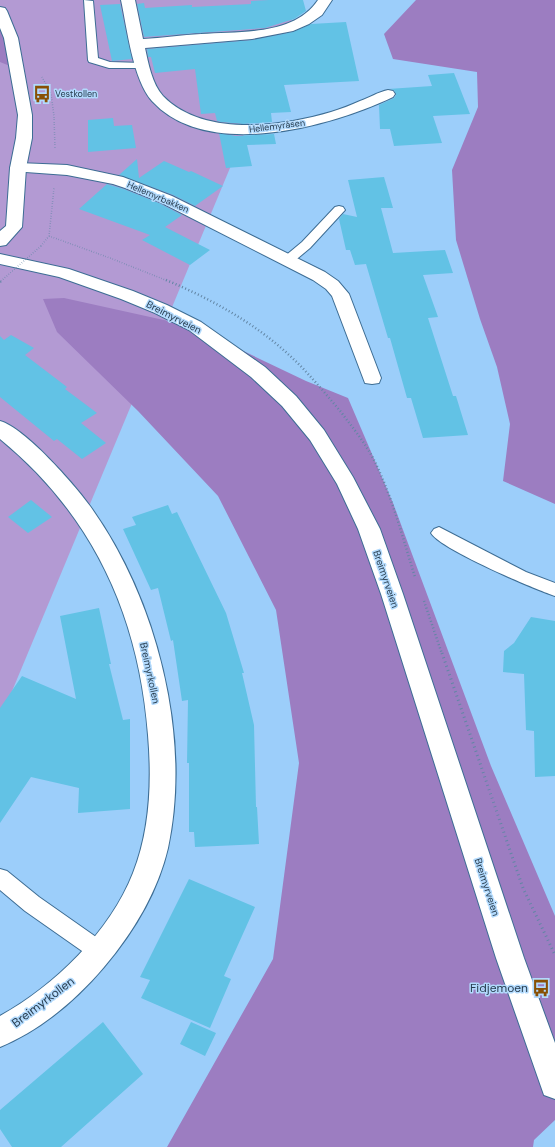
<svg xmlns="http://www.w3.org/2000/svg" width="555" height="1147" font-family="'DM Sans',sans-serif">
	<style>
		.green { fill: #b39ad3 }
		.forest { fill: #9c7dc1 }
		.building { fill: #62c2e5 }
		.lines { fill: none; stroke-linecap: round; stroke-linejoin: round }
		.lane-casing { stroke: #3d6d94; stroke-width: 2 }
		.street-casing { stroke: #3d6d94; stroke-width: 2 }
		.secondary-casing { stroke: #3d6d94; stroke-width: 2 }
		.path-far2 { stroke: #6286a5; stroke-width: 1.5; stroke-dasharray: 0.5 2; stroke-linecap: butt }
		.path-far1 { stroke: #6286a5; stroke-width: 2.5; stroke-dasharray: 1 2.5; stroke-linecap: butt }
		.path { stroke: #6286a5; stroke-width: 3; stroke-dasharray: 1 3.5; stroke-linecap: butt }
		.lane { fill: #fff; fill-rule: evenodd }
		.street { fill: #fff; fill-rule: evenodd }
		.secondary { fill: #fff; fill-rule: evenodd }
		.path-bridge-far1 { stroke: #6286a5; stroke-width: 1.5; stroke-dasharray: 0.5 2; stroke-linecap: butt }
		.path-bridge { stroke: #6286a5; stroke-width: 2.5; stroke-dasharray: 1 2.5; stroke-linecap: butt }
		.labels { text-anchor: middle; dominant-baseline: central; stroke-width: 3; stroke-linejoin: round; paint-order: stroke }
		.far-poi-label { font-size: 9px; fill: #283d4f; stroke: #b2dafd; text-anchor: start }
		.far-street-label { font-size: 9px; fill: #283d4f; stroke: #b2dafd }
		.street-label { font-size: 10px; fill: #283d4f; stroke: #b2dafd }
		.near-poi-label { font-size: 12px; fill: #283d4f; stroke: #b2dafd; text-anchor: end }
		.near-street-label { font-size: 12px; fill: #283d4f; stroke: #b2dafd }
	</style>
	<rect width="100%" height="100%" fill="#9ccefa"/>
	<path class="green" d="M0,0H300L0,720Z"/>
	<path class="forest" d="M416,0H555V504L503,481L510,424L497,367L480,319L456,240L452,170L478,107L477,72L393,59L384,34Z
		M0,27L15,68L0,62Z
		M64,298L191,326L306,381L348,398L393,503L491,766L555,916V1120L534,1140L533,1147H167L273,959L299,763L276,610L218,496L138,411L57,332L43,299Z"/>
	<path class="building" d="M269,0H303L306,11L294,19L265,28L144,37L137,4L144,3L145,8L192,5V7L251,4V1Z
		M120,4L132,59L112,61L100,5Z
		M346,22L359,81L284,85L291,112L271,113L272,122L243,124L221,122L217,121L215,113L201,114L195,69L155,73L151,57H148L147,49L252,40L293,32L311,24Z
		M454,73L470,114L433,116L442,143L394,146L390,129H380L379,105L394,98L396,95L394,90L388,89L432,86L428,75Z
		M113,118L114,126L132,125L136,148L88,152V120Z
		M219,133L236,136L274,134L276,144L247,145L252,166L226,168Z
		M137,159L139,178L164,161L189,172L191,171L223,186L195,206L173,195L119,175Z
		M384,177L393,208H381L393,253L445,250L453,273L423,275L438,317L428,318L453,396H456L468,435L423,438L411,398H407L390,338H388L366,264L355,265L350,250H346L339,219L343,214L357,217L348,180Z
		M107,184L124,189L159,203L182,215L165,227L210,250L190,265L142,240L150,235L79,209Z
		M11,335L34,348L25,355L67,387L65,389L97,413L81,423L106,443L82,459L57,439L54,441L0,397V336L4,340Z
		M31,500L52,517L28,533L8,517Z
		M168,505L172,514L177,512L226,613L244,673H242L254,725L256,807H257L259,844L195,847L194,832H189V763H187L188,700L182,701L173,640L171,641L158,588L151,590L123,529L136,525L132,517Z
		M99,608L111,664H109L123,720L130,719V809L78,813L79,788L31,777L0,823V708L22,676L76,699L60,616Z
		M531,617L555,621V776L535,777L534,731L526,730L524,674L503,672L504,651L514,643Z
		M189,879L255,907L224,976L231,979L210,1028L141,998L150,980L140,977Z
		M103,1022L143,1074L61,1147H12L0,1129V1110Z
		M191,1022L216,1033L205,1056L180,1044Z"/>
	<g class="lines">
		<g class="lane-casing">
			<path id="lane" d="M84,0L93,1L98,58L110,62L142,63L147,66L146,68H109L89,62L88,60Z
				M339,206L343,207L345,210L310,248L292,263H284L282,260L284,257L302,242L335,207Z
				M439,527L526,572L555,583V596C534,589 440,549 431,533L434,529Z
				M0,869L7,871L39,897L106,944L109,951L106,958L99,961L92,958L25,911L0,890Z"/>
		</g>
		<g class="street-casing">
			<path id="street" d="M121,0H135L143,39C162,38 182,35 201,34C240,31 294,36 318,0H332L322,15L309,24L293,31L252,39L145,48C148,62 152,84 163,96C203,137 281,127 331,112C341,109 351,105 360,101C369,98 378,92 388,90L393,91L395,94L393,97C330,127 207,161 152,101C133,80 127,28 121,0Z
				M18,163L67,165L123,177L172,196L325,272L338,281L349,294L381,378L379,383L372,384L365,383L332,296L326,289L313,280L160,202L125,188L113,184L67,175L12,171L10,168L12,165Z
				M0,421C25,428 74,484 90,506C156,598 192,735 168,848C158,891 133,933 104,967C76,1000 41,1030 0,1047V1016C54,986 110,932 133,873C150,830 152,782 148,735C139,616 93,515 0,439Z"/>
		</g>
		<g class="secondary-casing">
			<path id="secondary" d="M0,7L5,8L7,11L18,38L32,115V138L26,168L22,227L6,245L0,246V231L6,226L10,168L16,138L18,115L4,38L0,28Z
				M0,254L69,269L133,291L167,305L201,322L265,367L296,396L324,430L353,477L380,529L403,594L524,958L555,1043V1099L544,1095L496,958L381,594L358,529L337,484L310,440L282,406L251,377L189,330L155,313L121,299L59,277L0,264Z"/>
		</g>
		<path class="path-far2" d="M42,77L51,94L54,116L55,149
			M49,236L110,258L168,281
			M41,246L49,236L54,188"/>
		<path class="path-far1" d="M166,280C209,298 253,322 288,354C307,371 324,392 341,412C353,428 366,444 375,462C393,499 403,539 415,577
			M424,601L442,654"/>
		<path class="path" d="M442,653L523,888L555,955"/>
		<use href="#lane" class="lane"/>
		<use href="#street" class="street"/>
		<use href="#secondary" class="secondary"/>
		<path class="path-bridge-far1" d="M1,281L41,246"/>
		<path class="path-bridge" d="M0,282L2,280"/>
	</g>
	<defs>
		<g id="bus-bare" transform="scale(1.38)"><path d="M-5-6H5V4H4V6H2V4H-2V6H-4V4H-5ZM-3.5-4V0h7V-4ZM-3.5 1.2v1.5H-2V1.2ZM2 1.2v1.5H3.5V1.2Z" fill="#885004" stroke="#b2dafd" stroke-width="2.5" paint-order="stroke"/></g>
	</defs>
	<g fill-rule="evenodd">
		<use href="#bus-bare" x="42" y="94"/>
		<use href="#bus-bare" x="541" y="988"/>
	</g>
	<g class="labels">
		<g class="far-poi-label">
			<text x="55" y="94">Vestkollen</text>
		</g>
		<g class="far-street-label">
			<text transform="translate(277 126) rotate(-7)">Hellemyråsen</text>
			<text transform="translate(158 197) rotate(23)">Hellemyrbakken</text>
		</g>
		<g class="street-label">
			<text transform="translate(174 317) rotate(27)">Breimyrveien</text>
			<text transform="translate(386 579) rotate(71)">Breimyrveien</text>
			<text transform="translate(150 673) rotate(78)">Breimyrkollen</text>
			<text transform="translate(487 887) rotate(72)">Breimyrveien</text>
		</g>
		<g class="near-poi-label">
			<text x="528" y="988">Fidjemoen</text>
		</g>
		<g class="near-street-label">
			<text transform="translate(43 1002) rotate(-37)">Breimyrkollen</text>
		</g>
	</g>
</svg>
